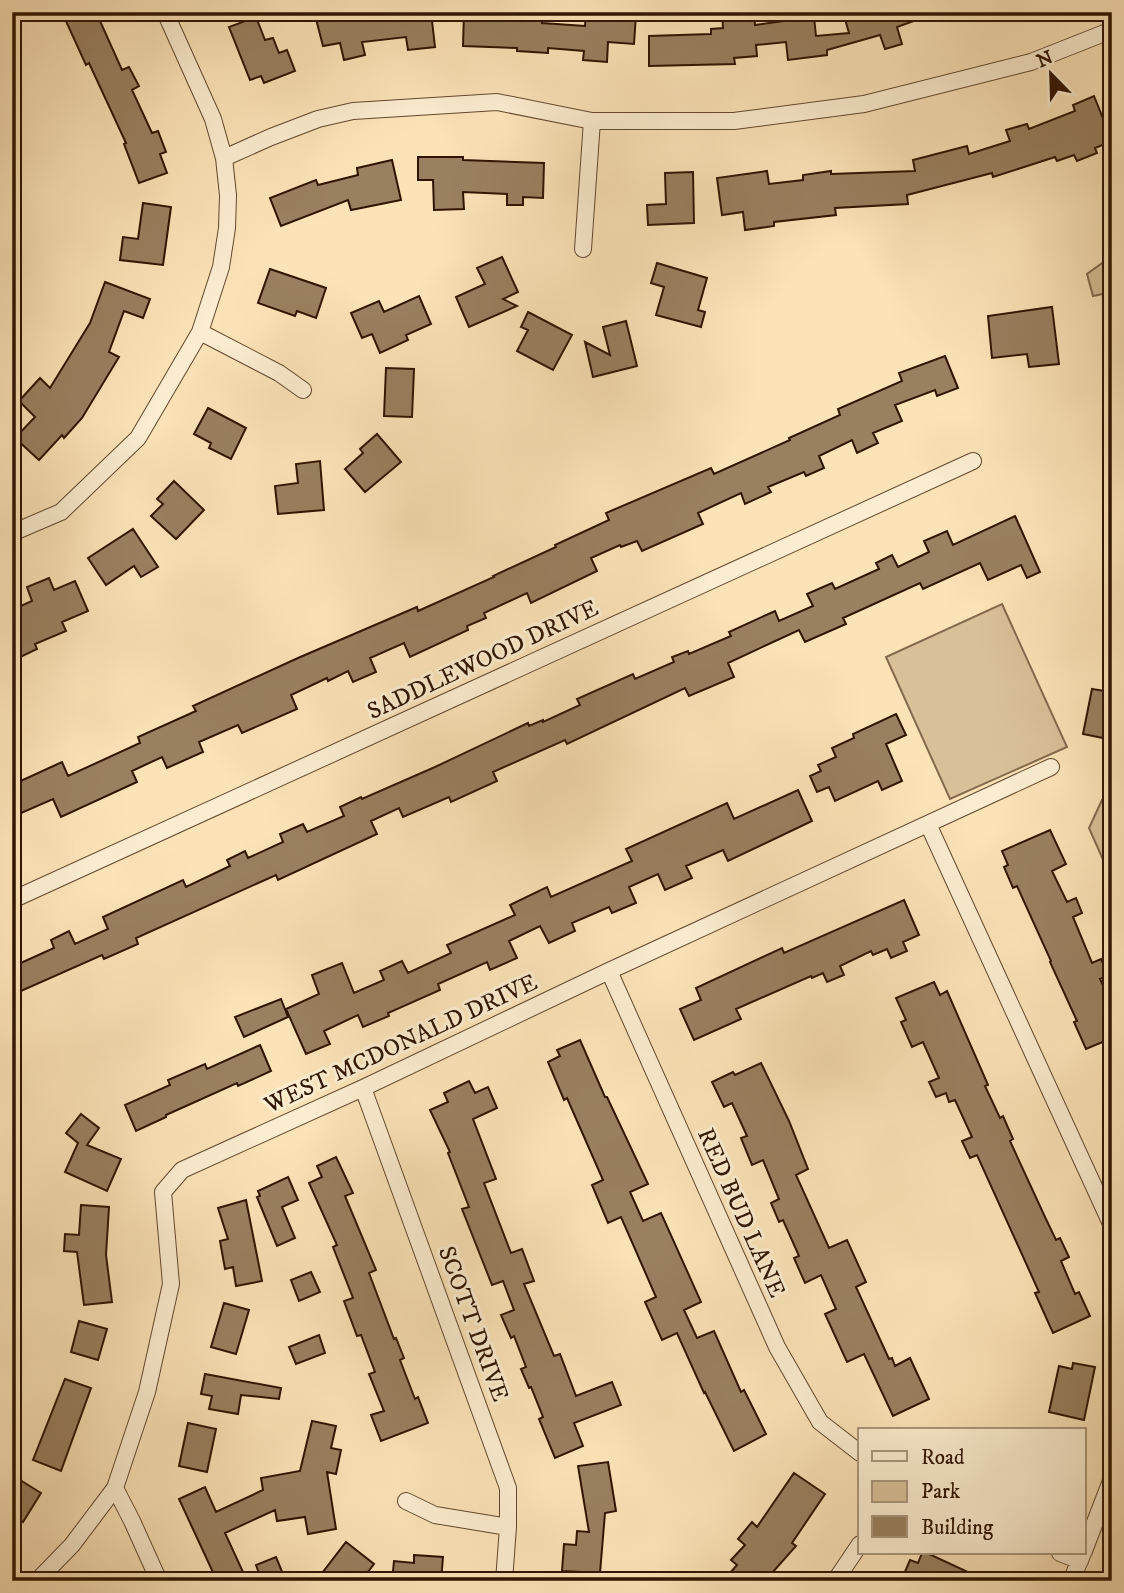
<svg xmlns="http://www.w3.org/2000/svg" width="1124" height="1593" font-family="'IM FELL DW Pica',serif">
	<style>
		.green { fill: #d8c098; stroke: #846a4c; stroke-width: 2 }
		.building { fill: #998060; stroke: #2f1501; stroke-width: 2 }
		.lines { fill: none; stroke-linecap: round; stroke-linejoin: round }
		.minor-casing { stroke: #62482e; stroke-width: 18 }
		.minor { stroke: #fcedd0; stroke-width: 16 }
		.labels { text-anchor: middle; dominant-baseline: central; stroke-width: 6; stroke-linejoin: round; paint-order: stroke }
		.street-label { font-size: 24px; fill: #2f1501; stroke: #fcedd0 }
	</style>
	<rect width="100%" height="100%" fill="#fbe3b7"/>
	<filter id="stains"><feTurbulence type="fractalNoise" baseFrequency=".00286" numOctaves="4"/><feColorMatrix values="0 0 0 0 .2 0 0 0 0 .09 0 0 0 0 .02 0 0 0 .5 -.17"/></filter>
	<radialGradient id="worn" r=".72"><stop offset=".6" stop-color="#630" stop-opacity="0"/><stop offset="1" stop-color="#630" stop-opacity=".3"/></radialGradient>
	<path class="green" d="M1112,256V292L1093,296L1087,274Z
		M1002,604L1067,747L950,799L886,657Z
		M1102,800L1112,802V880L1089,828Z"/>
	<path class="building" d="M80,12H96L122,70L129,67L139,86L132,90L152,133L158,131L166,152L160,154L167,173L139,183L124,144L126,143L89,63L86,65L65,19Z
		M327,12H431L435,47L408,50L406,37L362,42L365,55L344,60L340,43L323,46L316,19L328,16Z
		M464,12L543,13L542,23L585,26L586,12L636,14L634,44L608,42L607,62L583,60L584,51L548,48V53L517,51V48L463,46Z
		M722,12H754L755,25L814,17L816,36L849,33L843,12H932L933,14L897,27L902,44L885,49L880,35L827,50V55L788,60L786,42L756,45L757,56L734,58L735,64L649,66V36L711,34V29L723,28Z
		M256,17L265,40L273,38L279,53L287,50L295,71L264,83L261,76L250,80L229,27Z
		M1094,96L1112,141L1095,148L1097,153L1077,161L1074,155L1057,161L1055,157L993,177L992,173L907,195L908,204L835,208L836,215L774,222V226L745,230L743,212L722,215L717,178L767,171L769,184L803,180V175L831,171V174L915,171L913,160L967,146L969,154L1010,141L1006,130L1027,124L1029,129L1075,111L1073,105Z
		M418,157H463V160L544,163L543,198L523,197V205H507V194L463,192L464,209L434,210L433,180H418Z
		M392,160L401,200L351,210L348,200L281,226L270,198L316,180L318,185L358,175L357,168Z
		M693,172L694,223L648,225L647,205L666,204L665,173Z
		M143,203L171,207L163,265L120,260L123,237L138,239Z
		M502,257L518,292L503,299L517,306L469,327L456,297L485,284L477,268Z
		M657,263L707,278L698,310L705,312L701,327L656,315L664,287L651,283Z
		M270,269L326,288L316,318L297,311L295,316L258,303Z
		M105,282L150,299L143,318L124,311L109,352L119,357L82,418L64,438L62,435L39,460L15,438L35,417L19,401L40,378L50,388L90,323Z
		M419,296L431,324L406,335L408,340L380,353L372,334L362,338L351,313L379,301L384,312Z
		M1052,307L1059,364L1029,367L1027,354L992,358L988,316Z
		M528,312L572,335L553,370L517,351L528,330L521,327Z
		M626,321L637,366L593,377L585,342L610,355L603,327Z
		M945,356L958,388L937,396L935,390L895,405L902,421L873,433L878,443L857,453L852,440L819,456L824,468L806,476L804,472L768,487L771,492L745,504L741,493L698,513L703,524L642,551L637,541L621,547L620,545L591,558L597,571L531,603L527,593L484,613L486,618L467,626L468,630L410,657L404,643L370,658L376,672L353,682L348,671L328,681L327,678L291,695L297,709L242,733L238,725L199,742L203,752L167,768L162,757L132,771L137,782L61,817L53,799L12,817V785L62,762L68,776L140,743L138,737L196,711L193,706L298,658L417,607L418,611L494,577L493,576L556,547L555,545L609,520L606,513L711,468L714,474L790,440L789,438L840,415L838,409L902,381L899,373Z
		M386,368L414,369L412,417L384,416Z
		M208,408L246,428L231,459L209,448L211,443L194,434Z
		M377,434L401,462L365,492L345,469L363,453L360,449Z
		M320,461L324,510L278,514L275,486L298,483L296,464Z
		M174,481L204,510L176,539L151,516L163,504L157,499Z
		M1015,516L1040,572L1027,578L1021,565L988,580L980,563L923,589L920,583L843,618L846,624L805,642L799,630L728,663L734,677L689,696L685,688L567,744L565,740L493,772L497,781L451,802L449,797L403,817L399,808L371,821L377,834L278,880L276,875L136,938L138,944L104,959L102,955L12,995V967L54,948L51,940L69,931L75,944L108,929L103,917L183,880L186,887L230,866L227,860L245,851L248,858L283,842L280,834L303,824L307,832L344,816L340,807L361,797L362,799L435,767L528,723L529,726L543,720V722L580,705L577,699L633,674L635,679L674,662L672,657L688,651L689,654L731,636L729,632L775,611L779,621L813,606L807,594L832,583L835,589L879,569L876,563L892,555L898,567L929,552L924,541L947,531L953,545Z
		M133,529L158,567L141,577L134,566L106,585L88,558Z
		M49,578L54,590L75,581L88,611L62,622L66,631L35,644L37,649L12,661V610L32,601L27,587Z
		M1092,689L1112,692V721L1108,739L1083,734Z
		M896,714L906,735L886,744L902,781L882,790L878,781L835,801L829,787L817,792L810,776L821,771L818,765L836,757L832,748L854,738L853,734Z
		M798,790L812,821L728,861L723,850L686,866L692,878L665,890L658,874L629,887L636,903L612,913L609,907L572,923L575,931L549,943L540,926L509,941L517,958L490,970L487,962L438,984L440,990L388,1013L389,1016L363,1027L358,1015L324,1031L330,1044L306,1054L286,1009L319,994L312,975L342,963L354,993L384,980L380,971L402,961L408,973L451,953L447,945L515,915L510,905L547,887L551,897L632,861L626,849L727,803L734,819Z
		M1050,830L1066,864L1052,871L1067,902L1076,898L1082,913L1073,917L1092,963L1101,959L1109,975L1100,979L1112,1004V1038L1086,1049L1074,1022L1077,1021L1050,962L1051,961L1017,886L1013,888L1004,867L1008,865L1002,851Z
		M904,900L919,935L903,942L907,951L891,958L887,949L873,955L871,951L840,966L844,975L827,982L823,973L812,978L811,976L736,1009L741,1019L694,1040L680,1009L701,1000L696,988L782,948L784,953Z
		M934,982L940,995L947,991L988,1085L985,1086L1000,1118L1003,1116L1013,1139L1010,1141L1045,1217L1056,1240L1060,1238L1069,1257L1061,1261L1075,1294L1079,1292L1090,1316L1053,1333L1035,1293L1039,1292L977,1155L970,1158L962,1141L972,1137L955,1100L949,1102L946,1093L936,1097L929,1082L939,1078L923,1042L912,1047L901,1022L906,1020L896,998Z
		M281,999L288,1017L244,1037L235,1017Z
		M580,1040L605,1097H607L648,1184L630,1192L643,1221L661,1213L701,1302L684,1310L697,1338L714,1331L741,1392L744,1390L766,1434L734,1451L705,1392L704,1393L677,1333L662,1340L645,1302L656,1297L621,1217L608,1223L592,1185L603,1180L567,1098L564,1100L548,1062L560,1056L557,1050Z
		M260,1045L271,1071L238,1086L237,1083L166,1115V1117L136,1131L125,1105L170,1085L168,1080L205,1064L207,1069Z
		M761,1063L789,1121L808,1169L796,1175L829,1248L847,1240L866,1282L856,1287L889,1359L892,1358L895,1366L910,1358L929,1399L893,1416L864,1354L847,1362L825,1314L836,1309L821,1275L805,1283L794,1258L799,1256L783,1220L779,1222L771,1203L779,1199L763,1160L752,1165L741,1138L747,1136L732,1103L724,1107L712,1082L733,1072L735,1075Z
		M469,1081L475,1093L488,1087L497,1108L473,1119L496,1179L484,1183L511,1253L522,1249L534,1281L524,1284L554,1356L560,1354L576,1396L612,1382L621,1405L574,1423L583,1446L555,1458L539,1419L543,1417L531,1387L529,1388L521,1369L526,1367L514,1336L511,1338L501,1315L514,1310L503,1281L492,1285L462,1209L469,1207L448,1153L450,1152L430,1110L448,1102L444,1093Z
		M81,1114L99,1128L87,1145L121,1159L107,1191L65,1172L78,1143L66,1133Z
		M336,1157L353,1193L345,1196L376,1270L369,1273L394,1339L396,1338L404,1358L400,1360L415,1399L418,1397L428,1423L381,1441L371,1415L384,1411L369,1374L375,1372L361,1335L357,1336L344,1301L353,1298L333,1247L337,1245L309,1183L322,1177L317,1166Z
		M288,1177L298,1200L282,1207L295,1238L277,1246L257,1197L260,1196L258,1191Z
		M246,1200L262,1281L236,1286L233,1267L225,1269L220,1241L228,1239L218,1208Z
		M81,1205L109,1207L106,1255L112,1302L84,1305L77,1252L64,1251L65,1234L79,1235Z
		M311,1272L320,1292L299,1301L291,1280Z
		M224,1303L249,1310L236,1354L211,1347Z
		M79,1321L107,1329L98,1360L71,1352Z
		M319,1335L325,1353L296,1364L289,1347Z
		M1073,1363L1095,1367L1084,1420L1049,1412L1059,1366L1072,1369Z
		M205,1374L281,1388L279,1399L241,1395L238,1414L209,1409L212,1396L201,1394Z
		M65,1379L91,1388L61,1471L33,1460Z
		M312,1421L336,1426L331,1448L341,1450L336,1474L327,1472L336,1529L308,1534L305,1517L277,1521L275,1510L225,1533L243,1572L223,1581H217L179,1499L205,1487L216,1512L263,1490L261,1478L300,1471Z
		M188,1423L216,1429L207,1472L179,1466Z
		M608,1462L616,1511L605,1513L600,1573L562,1571L564,1544L576,1545L577,1531L589,1532L578,1466Z
		M794,1473L825,1494L792,1543L796,1546L765,1581H723L737,1565L731,1560L745,1545L738,1539L752,1522L757,1527Z
		M12,1475L41,1493L23,1522L12,1515Z
		M346,1542L374,1564L361,1581H316Z
		M922,1553H927L987,1581H901L910,1560L918,1563Z
		M414,1555L443,1557L441,1581H392L394,1561L414,1563Z
		M276,1557L283,1574L267,1581H262L256,1565Z"/>
	<g class="lines">
		<g class="minor-casing">
			<path id="minor" d="M224,158L271,137L318,119L353,111L497,102L592,121H734L864,104L1031,62L1112,30
				M583,249L592,121
				M200,332L279,373L303,390
				M12,533L61,512L138,438L200,332L221,267L227,228L228,195L224,158L213,119L165,12
				M928,824L1112,1226
				M12,900L973,461
				M609,971L777,1347L820,1422L860,1453
				M363,1088L508,1488V1527L504,1581
				M115,1488L132,1521L159,1581
				M406,1501L435,1515L508,1527
				M1084,1551L1112,1478
				M1060,1553L1080,1561
				M37,1581L72,1545L115,1488L147,1392L171,1284L163,1192L182,1170L363,1088L609,971L1051,767
				M835,1581L860,1544
				M1071,1581L1083,1553"/>
		</g>
		<use href="#minor" class="minor"/>
	</g>
	<g class="labels">
		<g class="street-label">
			<text transform="translate(483 660) rotate(-25)">SADDLEWOOD DRIVE</text>
			<text transform="translate(401 1044) rotate(-25)">WEST MCDONALD DRIVE</text>
			<text transform="translate(741 1213) rotate(66)">RED BUD LANE</text>
			<text transform="translate(473 1324) rotate(70)">SCOTT DRIVE</text>
		</g>
	</g>
	<rect width="1124" height="1593" fill="none" stroke="#fbe3b7" stroke-width="42"/>
	<rect x="14" y="14" width="1096" height="1565" fill="none" stroke="#2f1501" stroke-width="3.5"/>
	<rect x="21" y="21" width="1082" height="1551" fill="none" stroke="#2f1501" stroke-width="2"/>
	<rect x="858" y="1428" width="228" height="126" fill="#fcedd0" stroke="#aa977d" stroke-width="2"/>
	<rect x="872" y="1451" width="35" height="10" fill="#fcedd0" stroke="#aa977d" stroke-width="2"/>
	<text x="921" y="1464" font-size="21" fill="#2f1501">Road</text>
	<rect x="872" y="1481" width="35" height="21" fill="#d8c098" stroke="#aa977d" stroke-width="2"/>
	<text x="921" y="1498" font-size="21" fill="#2f1501">Park</text>
	<rect x="872" y="1516" width="35" height="21" fill="#998060" stroke="#aa977d" stroke-width="2"/>
	<text x="921" y="1534" font-size="21" fill="#2f1501">Building</text>
	<g transform="translate(1051 74) rotate(337)" stroke="#fcedd0" stroke-width="5" paint-order="stroke">
	<path d="M0-5L12 26L0 18L-12 26Z" fill="#2f1501"/>
	<text y="-10" font-size="19" font-weight="bold" text-anchor="middle" fill="#2f1501">N</text>
	</g>
	<rect width="100%" height="100%" filter="url(#stains)"/>
	<rect width="100%" height="100%" fill="url(#worn)"/>
</svg>
